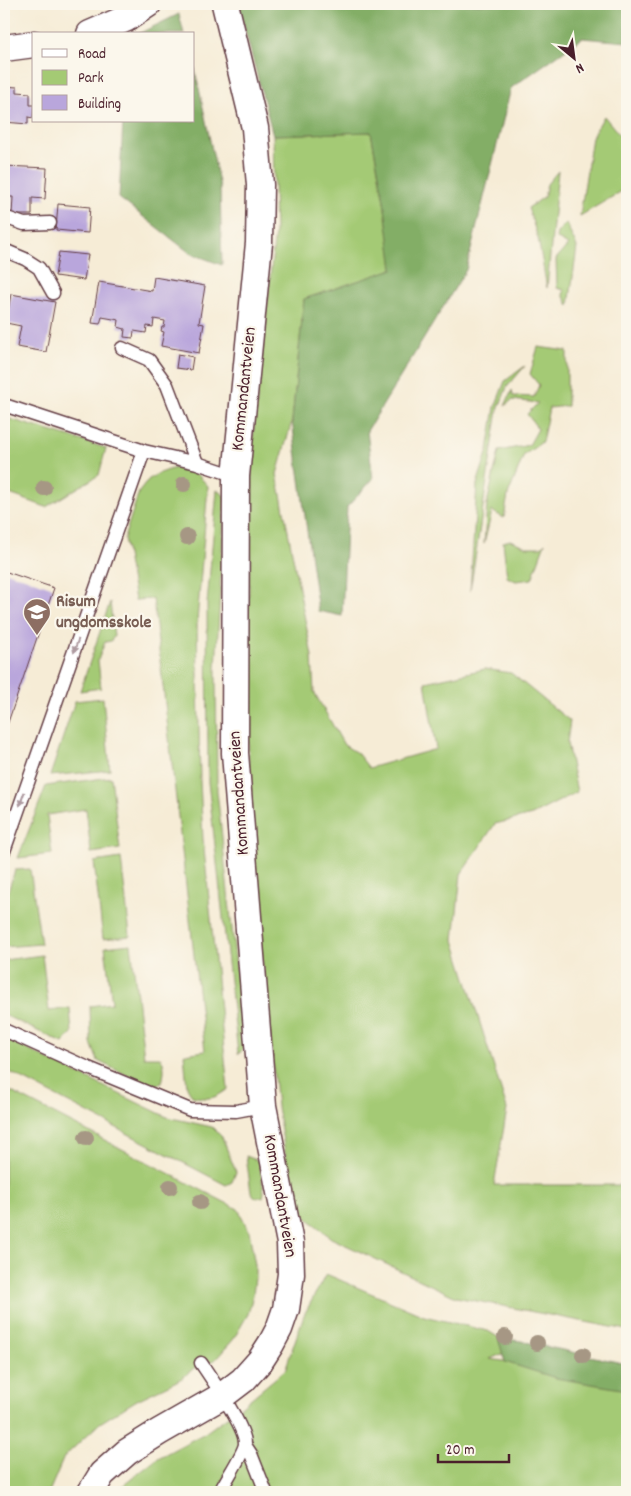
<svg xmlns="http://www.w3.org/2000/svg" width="631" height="1496" font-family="Dekko,sans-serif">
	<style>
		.green { fill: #a4ca74; stroke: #777450 }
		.forest { fill: #83ae66; stroke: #666648 }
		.building { fill: #b9a6dc }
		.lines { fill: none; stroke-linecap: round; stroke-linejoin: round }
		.lane-casing { stroke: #643e45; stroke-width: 15 }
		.street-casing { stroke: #643e45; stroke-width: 29 }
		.lane { stroke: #fff; stroke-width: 12 }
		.street { stroke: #fff; stroke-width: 26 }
		.tree { fill: #a69784 }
		.oneway { fill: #ae9aa0 }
		.labels { text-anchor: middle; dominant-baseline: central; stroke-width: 4.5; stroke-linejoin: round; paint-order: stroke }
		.street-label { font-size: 18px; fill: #4a1f2b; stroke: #fbf7ec }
		.education-label { font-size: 18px; font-weight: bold; fill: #785e54; stroke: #fbf7ec; text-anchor: start }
	</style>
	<rect width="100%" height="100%" fill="#fbf7ec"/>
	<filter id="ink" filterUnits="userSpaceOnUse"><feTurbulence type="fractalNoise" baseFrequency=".02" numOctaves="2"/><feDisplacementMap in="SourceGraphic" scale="10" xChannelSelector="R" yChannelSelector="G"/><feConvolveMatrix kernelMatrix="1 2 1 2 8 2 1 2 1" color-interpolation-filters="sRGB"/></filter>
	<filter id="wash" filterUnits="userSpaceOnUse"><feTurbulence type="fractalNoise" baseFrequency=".0096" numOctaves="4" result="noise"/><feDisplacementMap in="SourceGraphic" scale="20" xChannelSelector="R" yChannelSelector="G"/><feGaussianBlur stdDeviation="1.12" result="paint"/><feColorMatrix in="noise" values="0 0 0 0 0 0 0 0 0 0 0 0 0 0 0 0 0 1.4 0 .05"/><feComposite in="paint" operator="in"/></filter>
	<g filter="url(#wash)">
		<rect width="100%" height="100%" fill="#f6ecd6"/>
		<path class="green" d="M604,116L627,144V188L580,216L592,137Z
			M371,132L384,201L394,269L304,299L292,421L277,474L312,656L314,692L344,745L357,753L369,768L436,749L425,682L485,669L511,673L570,721L567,743L577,792L532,815L495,824L461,874L454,940L507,1109L494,1185H627V1330L456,1297L331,1238L300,1212L289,1175L277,1107L250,838L247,671L252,446L275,232L273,135Z
			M558,171L547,288L538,238L528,208L544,197L547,184Z
			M566,223L577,247L569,306L563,295L564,290L557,288L556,259L568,245L556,238L557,233Z
			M538,347L567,351V406L549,408L542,442L524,455L508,495L504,518L492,511L484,544L487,503L499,451L529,445L538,429L527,414L538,403L512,400L505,406L512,390L513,396L534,397L539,385L530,374Z
			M525,366L507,387L498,410L470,591L477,484L488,450L495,407L505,381Z
			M10,419L106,448L99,475L46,507L4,492V420Z
			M178,467L198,475L208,486L197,622L200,781L203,839L228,1089C214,1099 209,1100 192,1096L187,1087L184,1054L205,1051L153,599L135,600L124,538L139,492L149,479L162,472Z
			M217,490L225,496L216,669L217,791L245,1048L238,1054L208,782L207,604Z
			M510,540L527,547H541L545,543L532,579L516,581L507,577L503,542Z
			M110,602L114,636L111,641L105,642L98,660L101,688L80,691Z
			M103,698L110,770L50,776L75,701Z
			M111,777L120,849L91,853L86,809L47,815L52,854L18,858L46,786Z
			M121,858L130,936L103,939L94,862Z
			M30,869L41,944L4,947V904L15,870Z
			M131,944L144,1057H160C166,1065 164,1074 162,1083L155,1085L145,1084L98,1061L91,1043L90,1006L112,1003L105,947Z
			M42,955L49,1011L70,1008L72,1033L63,1043L4,1015V960Z
			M4,1038L167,1117L212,1127L222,1137L236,1172L232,1182L226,1185L4,1069Z
			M4,1088L238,1209L249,1231L255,1265V1278L253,1295L248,1314L233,1340L215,1360L210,1362L205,1359L181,1379L137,1400L100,1423L64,1457L49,1492H4Z
			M246,1156L259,1161L264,1192L263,1197H255L251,1192Z
			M326,1274L424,1316L488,1331L516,1348L490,1359L627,1380V1492H118L120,1488L158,1458L205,1433L242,1406L285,1370L304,1315Z"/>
		<path class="forest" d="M238,4H627V42L582,38L511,88L466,270L367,431L373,479L347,507L342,616L318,611L292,421L304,299L393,269L384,201L371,132L273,135Z
			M179,14L184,34H140V33Z
			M194,65L220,187L222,265L190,253L119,198L123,121H194Z
			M498,1338L521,1341L627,1364V1390L556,1378L505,1362Z"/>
		<g id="blocks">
			<path class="building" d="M4,86L17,87V92L30,93V105H34V106L33,118L28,117V124L4,122Z
				M4,166L47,168L45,199L32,198V215H12L13,197H4Z
				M58,204L90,207L88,233L56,230Z
				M59,252L88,255L84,280L55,276Z
				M154,277L205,286L199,323L204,324L199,353L161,346L164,332L161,331L162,327H164L165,321L154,319L153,327L147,326L146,333L134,331L133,338L124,337L125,329L118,327L119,320L102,317L100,324L92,323L99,282L152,291Z
				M11,294L55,302L46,352L17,347L21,326L6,323Z
				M178,354L193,357L191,370L176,368Z
				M4,571L54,588L4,734Z"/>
		</g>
	</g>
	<g filter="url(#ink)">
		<use href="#blocks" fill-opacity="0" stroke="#643e45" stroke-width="1"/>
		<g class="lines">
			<g class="lane-casing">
				<path id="lane" d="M4,217L24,224L50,223
					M4,250L25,259L39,268L53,293
					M122,348L149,360L167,385L197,463
					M4,405L144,451L197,463L236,476
					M4,851L144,451
					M4,1030L86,1067L190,1110L236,1111L263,1106
					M201,1363C211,1378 246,1428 245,1444C244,1453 225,1481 220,1492
					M245,1445L251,1454L266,1492"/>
			</g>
			<g class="street-casing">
				<path id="street" d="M90,34L127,18L148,4
					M4,48L34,44
					M91,1492L102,1474L127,1452L159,1432L222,1396L243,1380L260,1361L271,1344L279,1329L286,1309L291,1274L290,1243L263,1106L235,753L236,476L259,243L260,185L255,128L225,4"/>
			</g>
			<use href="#lane" class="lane"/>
			<use href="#street" class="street"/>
		</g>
		<g class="tree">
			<circle cx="184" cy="484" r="8"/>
			<circle cx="44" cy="488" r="8"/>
			<circle cx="187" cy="537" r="8"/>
			<circle cx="86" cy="1138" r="8"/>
			<circle cx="170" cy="1187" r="8"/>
			<circle cx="200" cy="1202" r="8"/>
			<circle cx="505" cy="1337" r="8"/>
			<circle cx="537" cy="1343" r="8"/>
			<circle cx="583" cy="1355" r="8"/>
		</g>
		<defs><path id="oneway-solid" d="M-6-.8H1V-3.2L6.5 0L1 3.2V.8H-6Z" transform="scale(1.25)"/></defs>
		<g class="oneway">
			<use href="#oneway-solid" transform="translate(76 646) rotate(109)"/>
			<use href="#oneway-solid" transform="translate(22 799) rotate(109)"/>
		</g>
	</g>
	<defs>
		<g id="school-pin" transform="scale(1.4375)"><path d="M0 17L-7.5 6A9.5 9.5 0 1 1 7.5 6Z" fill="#8d6e63" stroke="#fbf7ec"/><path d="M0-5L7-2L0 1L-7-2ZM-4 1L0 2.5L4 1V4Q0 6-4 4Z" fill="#fff"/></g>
	</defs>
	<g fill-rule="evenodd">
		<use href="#school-pin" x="37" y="612"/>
	</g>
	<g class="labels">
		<g class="street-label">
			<text transform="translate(245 389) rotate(-84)">Kommandantveien</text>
			<text transform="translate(240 793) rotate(-94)">Kommandantveien</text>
			<text transform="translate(279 1196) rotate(80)">Kommandantveien</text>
		</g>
		<g class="education-label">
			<text x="56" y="602">Risum<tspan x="56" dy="21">ungdomsskole</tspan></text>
		</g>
	</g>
	<rect width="631" height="1496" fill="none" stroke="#fbf7ec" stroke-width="20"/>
	<rect x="32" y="32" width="162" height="90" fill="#fbf7ec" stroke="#b4a19f"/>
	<rect x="42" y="49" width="25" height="8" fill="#ffffff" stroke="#b4a19f"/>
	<text x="78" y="58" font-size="15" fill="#4a1f2b">Road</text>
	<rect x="42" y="70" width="25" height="15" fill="#a4ca74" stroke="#b4a19f"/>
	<text x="78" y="82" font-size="15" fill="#4a1f2b">Park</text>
	<rect x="42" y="95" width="25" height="15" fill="#b9a6dc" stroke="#b4a19f"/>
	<text x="78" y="108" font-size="15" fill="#4a1f2b">Building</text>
	<g transform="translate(574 58) rotate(151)" stroke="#fbf7ec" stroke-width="4" paint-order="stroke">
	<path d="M0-4L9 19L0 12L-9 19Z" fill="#4a1f2b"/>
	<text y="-8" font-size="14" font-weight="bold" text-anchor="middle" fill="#4a1f2b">N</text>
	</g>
	<path d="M438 1454v8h71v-8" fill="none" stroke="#4a1f2b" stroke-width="2.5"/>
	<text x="446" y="1454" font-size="15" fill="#4a1f2b" stroke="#fbf7ec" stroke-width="4" paint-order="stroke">20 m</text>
</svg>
